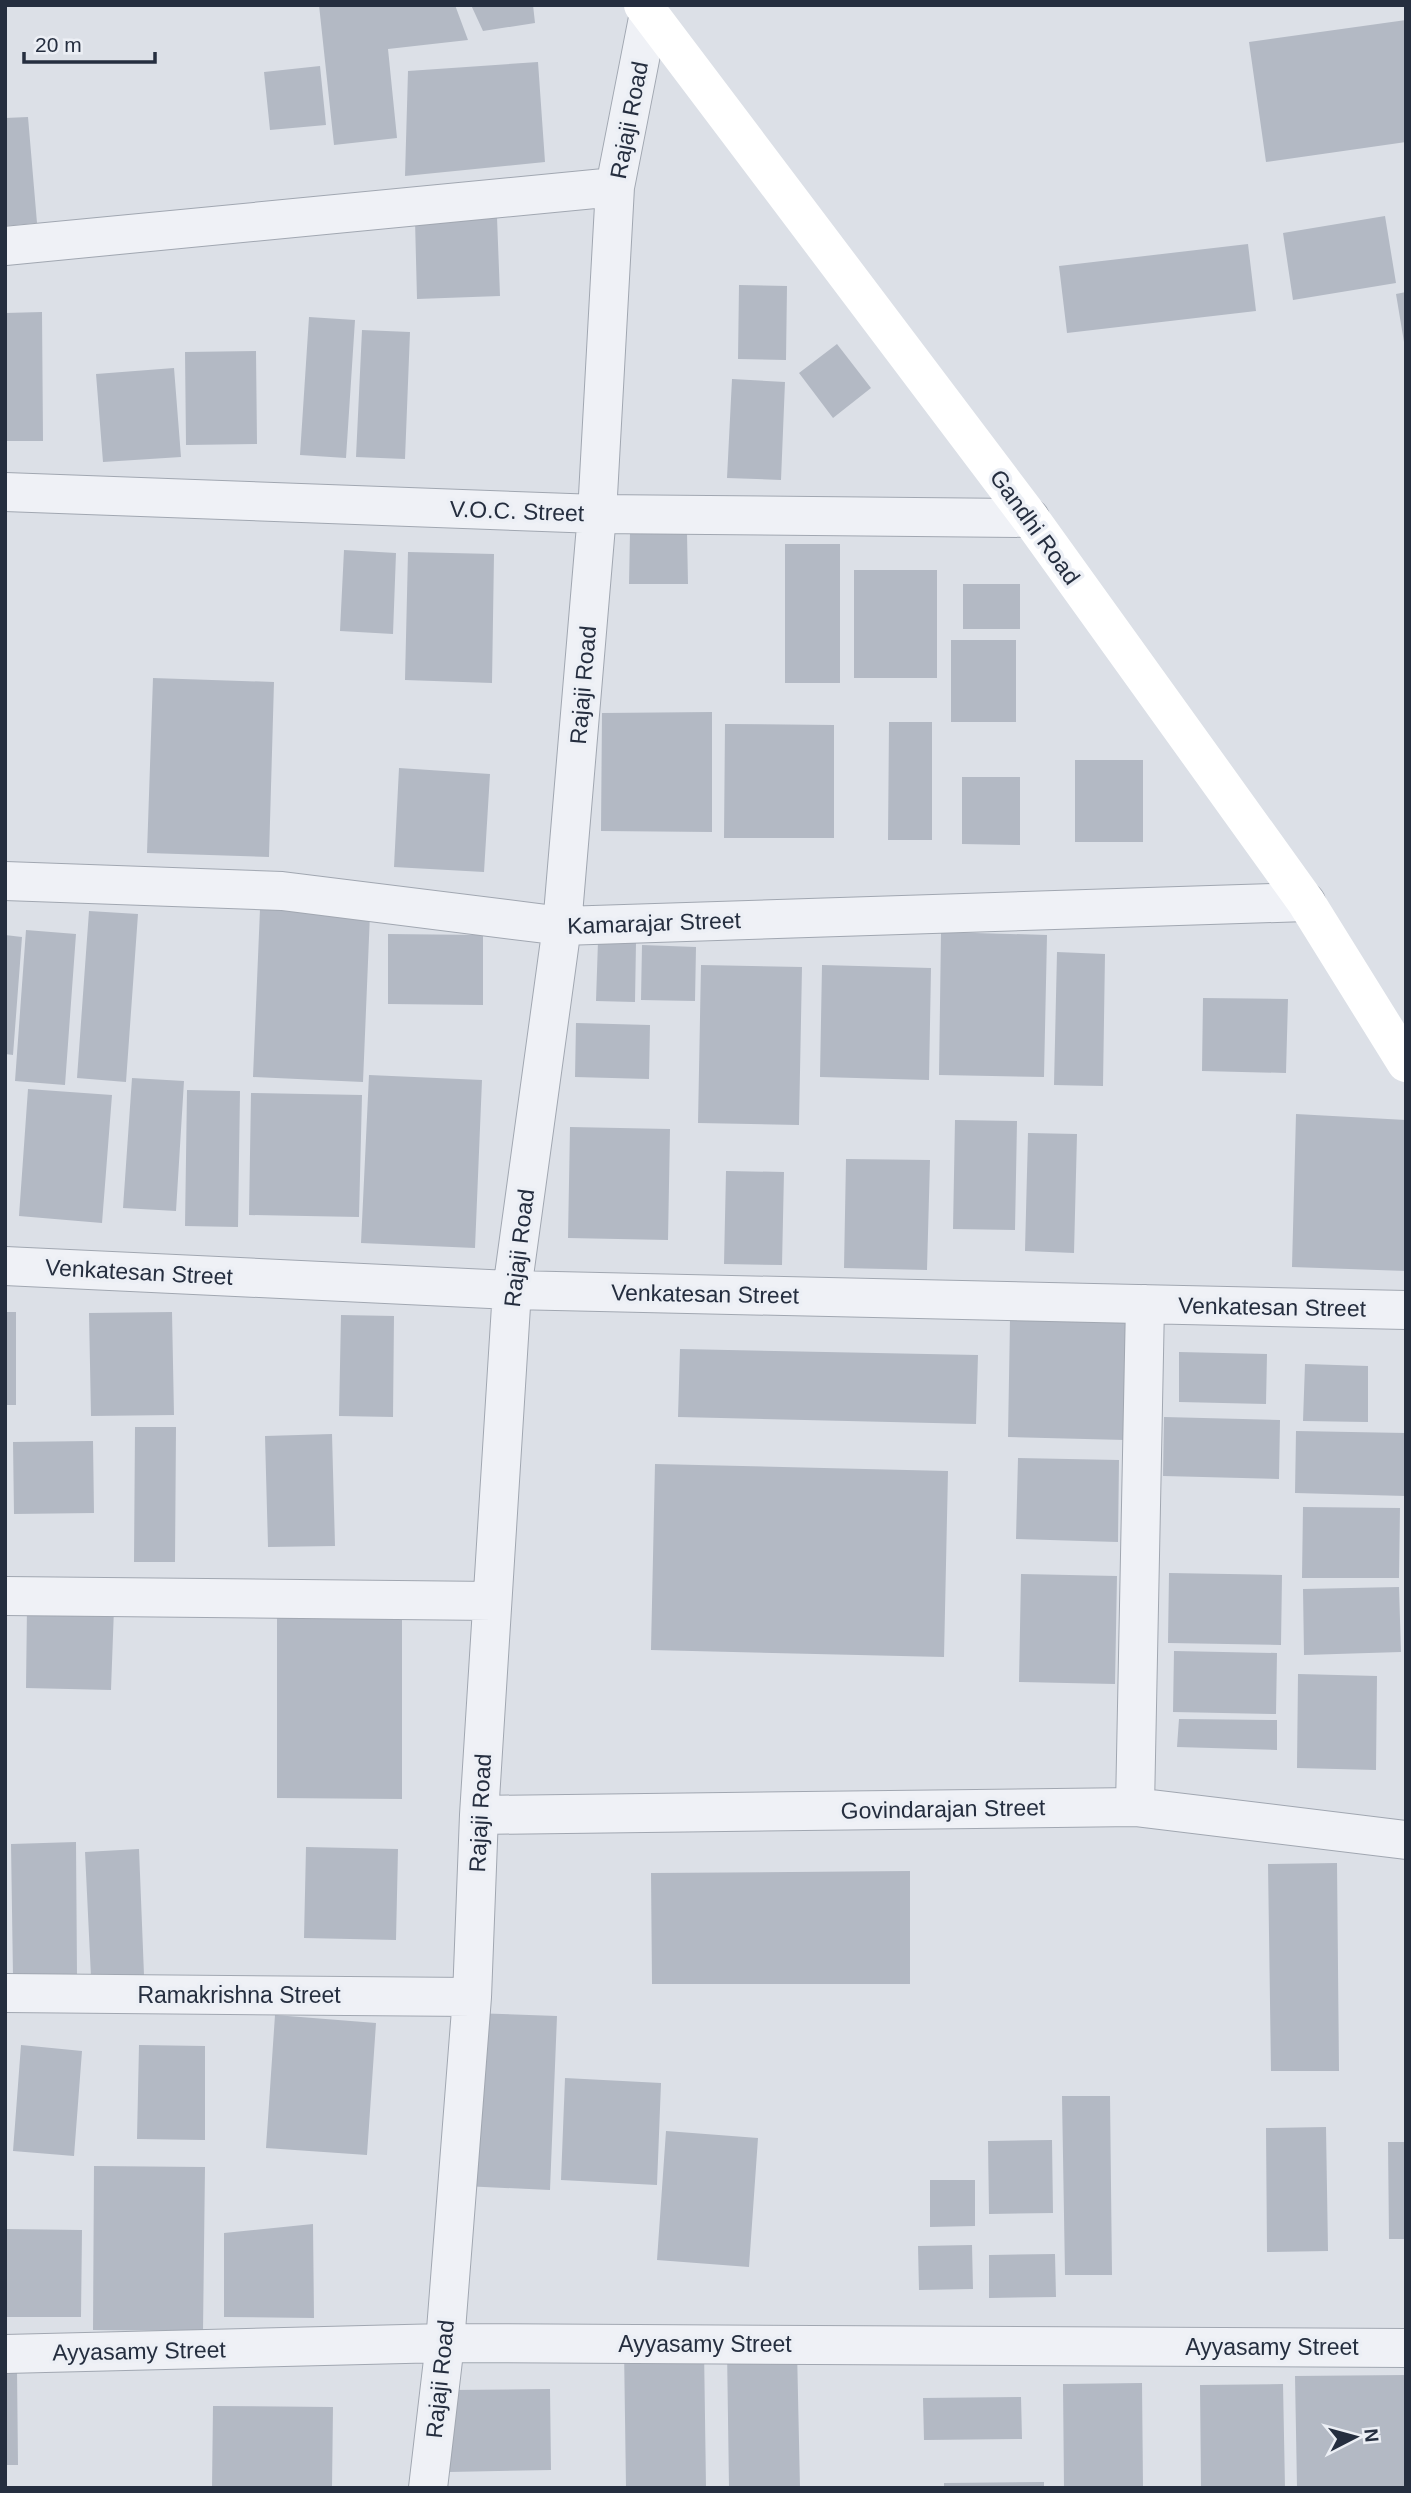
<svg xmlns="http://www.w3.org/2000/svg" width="1411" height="2493" font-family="Helvetica,sans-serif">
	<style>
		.building { fill: #b3b9c4 }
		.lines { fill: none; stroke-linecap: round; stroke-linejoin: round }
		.minor-casing { stroke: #a1a7b1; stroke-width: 40 }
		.minor { stroke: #eff1f6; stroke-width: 38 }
		.secondary { stroke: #fff; stroke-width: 38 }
		.labels { text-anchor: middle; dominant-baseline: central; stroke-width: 7; stroke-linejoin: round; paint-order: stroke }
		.street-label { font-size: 23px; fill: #252e3f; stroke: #eceff5 }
	</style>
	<rect width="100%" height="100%" fill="#dce0e7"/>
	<path class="building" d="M319,5H455L468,40L388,49L397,138L334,145Z
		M471,5H533L535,23L483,31Z
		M1406,20V142L1266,162L1249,42Z
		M538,62L545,162L405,176L408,71Z
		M320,66L326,125L270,130L264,72Z
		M28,117L37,223L5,226V118Z
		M1385,216L1396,283L1293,300L1283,233Z
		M497,217L500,296L417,299L415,220Z
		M1248,244L1256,311L1067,333L1059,266Z
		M739,285L787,286L786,360L738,359Z
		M1406,292V342H1404L1396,294Z
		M42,312L43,441H5V313Z
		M309,317L355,320L346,458L300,455Z
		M362,330L410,332L405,459L356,457Z
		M837,344L871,388L833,418L799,373Z
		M256,351L257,444L186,445L185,352Z
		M174,368L181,457L103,462L96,374Z
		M732,379L785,382L781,480L727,478Z
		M630,532L687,533L688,584H629Z
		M785,544H840V683H785Z
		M344,550L396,553L393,634L340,631Z
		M408,552L494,554L492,683L405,680Z
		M854,570H937V678H854Z
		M963,584H1020V629H963Z
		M951,640H1016V722H951Z
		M153,678L274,682L269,857L147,853Z
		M712,712V832L601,831L602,713Z
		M889,722H932V840H888Z
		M725,724L834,725V838H724Z
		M1075,760H1143V842H1075Z
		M399,768L490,774L484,872L394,867Z
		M962,777H1020V845L962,844Z
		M260,909L370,914L363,1082L253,1077Z
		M89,911L138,914L126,1082L77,1078Z
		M26,930L76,934L65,1085L15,1081Z
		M941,932L1047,935L1044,1077L939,1075Z
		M388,934L483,935V1005L388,1004Z
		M5,935L22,937L13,1055L5,1054Z
		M598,941L636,942L635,1002L596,1001Z
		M642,945L696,947L695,1001L641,1000Z
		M1057,952L1105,954L1103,1086L1054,1085Z
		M701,965L802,967L799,1125L698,1123Z
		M822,965L931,968L929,1080L820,1077Z
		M1203,998L1288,999L1286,1073L1202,1071Z
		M576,1023L650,1025L649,1079L575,1077Z
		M369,1075L482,1080L475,1248L361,1243Z
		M132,1078L184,1081L176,1211L123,1208Z
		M28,1089L112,1095L102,1223L19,1216Z
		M187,1090L240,1091L238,1227L185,1226Z
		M251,1093L362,1095L359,1217L249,1215Z
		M1296,1114L1406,1120V1271L1292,1267Z
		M955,1120L1017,1121L1015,1230L953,1229Z
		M570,1127L670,1129L668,1240L568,1238Z
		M1028,1133L1077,1134L1074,1253L1025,1251Z
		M846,1159L930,1160L927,1270L844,1268Z
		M726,1171L784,1172L782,1265L724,1264Z
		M5,1312H16V1405H5Z
		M172,1312L174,1415L91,1416L89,1313Z
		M341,1315L394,1316L393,1417L339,1416Z
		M1010,1319L1128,1321L1125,1440L1008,1437Z
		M680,1349L978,1355L976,1424L678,1417Z
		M1179,1352L1267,1354L1266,1404L1179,1402Z
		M1305,1364L1368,1366V1422L1303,1421Z
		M1164,1417L1280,1420L1279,1479L1163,1476Z
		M135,1427H176L175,1562H134Z
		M1296,1431L1406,1433V1496L1295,1493Z
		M332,1434L335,1546L268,1547L265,1436Z
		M93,1441L94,1513L14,1514L13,1442Z
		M1018,1458L1119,1460L1118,1542L1016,1539Z
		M655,1464L948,1471L944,1657L651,1650Z
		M1303,1507L1400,1508L1399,1578H1302Z
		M1169,1573L1282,1575L1281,1645L1168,1643Z
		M1021,1574L1117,1576L1115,1684L1019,1682Z
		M1399,1587L1401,1652L1304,1655L1303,1589Z
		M27,1606L114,1608L111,1690L26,1688Z
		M277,1611L402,1612V1799L277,1798Z
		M1174,1651L1277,1653L1276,1714L1173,1712Z
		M1298,1674L1377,1676L1376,1770L1297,1768Z
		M1179,1719L1277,1720V1750L1177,1747Z
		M76,1842L77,1976L13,1977L11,1844Z
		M306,1847L398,1849L396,1940L304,1938Z
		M139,1849L144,1975L91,1977L85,1852Z
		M1337,1863L1339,2071H1271L1268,1864Z
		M910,1871V1984H652L651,1873Z
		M471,2013L557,2016L550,2190L463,2186Z
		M275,2015L376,2023L367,2155L266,2148Z
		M21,2045L82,2051L74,2156L13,2151Z
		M139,2045L205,2046V2140L137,2139Z
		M565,2078L661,2083L657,2185L561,2180Z
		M1062,2096H1110L1112,2275H1065Z
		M1326,2127L1328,2251L1267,2252L1266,2128Z
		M666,2131L758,2138L749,2267L657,2260Z
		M1052,2140L1053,2213L989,2214L988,2141Z
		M1388,2142H1406V2239H1389Z
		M94,2166L205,2167L203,2331L93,2330Z
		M930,2180H975V2226L930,2227Z
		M313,2224L314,2318L224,2317V2233Z
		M5,2229L82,2230L81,2317H5Z
		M972,2245L973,2289L919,2290L918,2246Z
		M1055,2254L1056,2297L989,2298V2255Z
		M624,2348H704L706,2488H626Z
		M727,2349H797L800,2488H729Z
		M5,2370H17L18,2465H5Z
		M1406,2375V2488H1297L1295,2376Z
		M1142,2383L1143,2488H1064L1063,2384Z
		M1283,2384L1285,2488H1201L1200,2385Z
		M550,2389L551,2470L449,2472V2390Z
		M1021,2397L1022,2439L924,2440L923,2398Z
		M213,2406L333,2407L332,2488H212Z
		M1044,2482V2488H944V2483Z"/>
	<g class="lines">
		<g class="minor-casing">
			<path id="minor" d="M5,246L615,187
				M5,492L597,514L1030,518
				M5,881L282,891L562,926L1306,902
				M5,1266L512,1290L1406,1310
				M5,1596L492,1601
				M1135,1807L1145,1304
				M479,1815L1135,1807L1406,1840
				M5,1993L472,1997
				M5,2354L445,2343L1406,2348
				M428,2488L445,2343L472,1997L479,1815L512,1290L562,926L597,514L615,187L649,13"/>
		</g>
		<use href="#minor" class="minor"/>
		<path class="secondary" d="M643,5L1030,518L1306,902L1406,1063"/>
	</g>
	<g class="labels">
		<g class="street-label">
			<text transform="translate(629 120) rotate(-79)">Rajaji Road</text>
			<text transform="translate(517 511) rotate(2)">V.O.C. Street</text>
			<text transform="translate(1035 527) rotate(54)">Gandhi Road</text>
			<text transform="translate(583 685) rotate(-85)">Rajaji Road</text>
			<text transform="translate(654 923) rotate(-2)">Kamarajar Street</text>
			<text transform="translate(519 1248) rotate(-83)">Rajaji Road</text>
			<text transform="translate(139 1272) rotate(3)">Venkatesan Street</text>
			<text transform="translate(705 1294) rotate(1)">Venkatesan Street</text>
			<text transform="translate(1272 1307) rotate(1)">Venkatesan Street</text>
			<text transform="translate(943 1809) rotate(-1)">Govindarajan Street</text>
			<text transform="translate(480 1813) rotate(-87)">Rajaji Road</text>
			<text x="239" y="1995">Ramakrishna Street</text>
			<text x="705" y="2344">Ayyasamy Street</text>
			<text x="1272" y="2347">Ayyasamy Street</text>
			<text transform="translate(139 2351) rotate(-1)">Ayyasamy Street</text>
			<text transform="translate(440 2379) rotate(-84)">Rajaji Road</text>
		</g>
	</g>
	<rect width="1411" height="2493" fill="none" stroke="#252e3f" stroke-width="14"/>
	<g transform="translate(1355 2437) rotate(84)" stroke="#eceff5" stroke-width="5" paint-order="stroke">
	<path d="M0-5L12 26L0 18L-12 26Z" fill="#252e3f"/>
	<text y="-10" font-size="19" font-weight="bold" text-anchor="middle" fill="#252e3f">N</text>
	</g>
	<path d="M24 52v10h131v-10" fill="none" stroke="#252e3f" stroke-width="3.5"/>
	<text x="35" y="52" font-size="21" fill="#252e3f" stroke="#eceff5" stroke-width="5" paint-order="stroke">20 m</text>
</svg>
